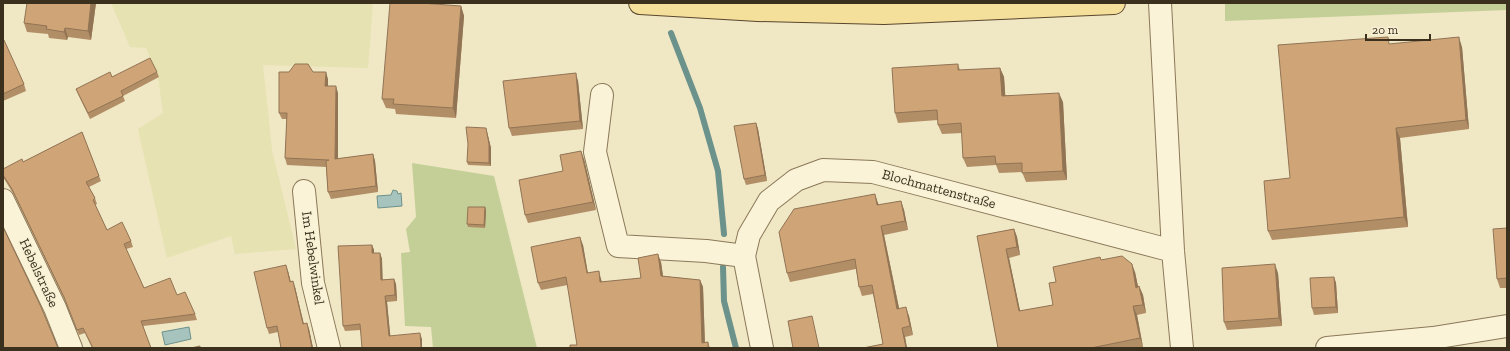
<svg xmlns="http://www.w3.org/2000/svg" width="1510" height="351" font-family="'Zilla Slab',serif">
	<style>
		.farmland { fill: #e6e2b1 }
		.green { fill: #c3cf97 }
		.water { fill: #a6c3bd; stroke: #6c928c }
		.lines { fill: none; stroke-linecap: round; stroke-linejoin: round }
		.stream { stroke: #6c928c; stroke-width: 6 }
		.minor-casing { stroke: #8b7959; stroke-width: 24 }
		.primary-casing { stroke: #59462e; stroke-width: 24 }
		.minor { stroke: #faf3d8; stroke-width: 22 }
		.primary { stroke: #f4e09b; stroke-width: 22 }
		.wall { fill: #b28e67 }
		.shaded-wall { fill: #917454 }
		.building { fill: #cfa578; stroke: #917454 }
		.labels { text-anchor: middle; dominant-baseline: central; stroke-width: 3; stroke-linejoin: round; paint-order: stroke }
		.street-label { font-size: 14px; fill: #3b2f1e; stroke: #f7f0d4 }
	</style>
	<rect width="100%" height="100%" fill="#f0e7c4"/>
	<path class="farmland" d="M111,3H373L368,68L263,65L272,150L296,249L235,254L231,236L167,258L138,129L163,113L158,76L146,48L130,47Z"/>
	<path class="green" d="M1225,3H1507V10L1225,21Z
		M412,163L494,176L537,348H433L431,327L405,326L401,253L410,252L406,229L416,217Z"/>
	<path class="water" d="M393,190L397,191L398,194L401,193L402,206L378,208L377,196L391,195Z
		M189,327L191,339L165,345L162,332Z"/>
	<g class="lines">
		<path class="stream" d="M671,33L700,108L718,171L724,234
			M723,267L724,301L736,348"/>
		<g class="minor-casing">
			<path id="minor" d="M1160,3L1173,251L1182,348
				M602,95L595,152L618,246L706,251L744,256
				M304,191L313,283L329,348
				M3,200L55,308L71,348
				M762,348L744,256L749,235L769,201L796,180L823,170L873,172L1173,251
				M1327,348L1433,338L1507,326"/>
		</g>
		<g class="primary-casing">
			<path id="primary" d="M640,3L758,10L884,13L1114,3"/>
		</g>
		<use href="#minor" class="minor"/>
		<use href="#primary" class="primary"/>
	</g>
	<path class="wall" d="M96,3L91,40L68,37L67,40L49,38L48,34L27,32L24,23Z
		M461,6L464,16L456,118L396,114L395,109L386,108L382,99Z
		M3,41L24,84L26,91L3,101Z
		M1391,44L1462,47L1469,129L1400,138L1408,227L1272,240L1268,231L1290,178Z
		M958,64L960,70L1000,68L1004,77L1005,95L1063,102L1067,180L1026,182L1022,172L999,173L996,165L967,167L963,158L962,133L942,134L938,125V120L898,123L895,113Z
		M157,72L159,77L123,96L125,101L90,119L78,94L76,89L112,77Z
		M289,72H313L328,79V86L338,93V159L373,154L375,161L378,192L331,199L328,192L326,167L287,165L285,158L287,119H282L279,113Z
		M578,81L583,129L512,136L509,128Z
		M756,123L758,129L767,181L746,185L744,179Z
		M486,128L491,148V166L468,165L467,162Z
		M82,132L101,181L89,187L95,198L97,204L95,205L107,230L131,241L133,247L126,249L144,288L177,295L195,314L197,320L143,326L151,348H92L85,333L79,335L66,303L14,195L3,177V175L23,162Z
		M584,159L596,210L528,223L525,215L563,171Z
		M901,201L904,210L908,230L884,235L899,308L909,316L913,335L905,337L907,348H863L883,344L873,294L862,296L859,287L856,269L790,282L787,273L878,203L879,205Z
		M485,207L486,211L485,228L468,227L467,224Z
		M1507,228V288H1500L1497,279Z
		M1014,229L1017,237L1020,255L1009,258L1020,311L1053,305L1056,282L1101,260L1135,272L1138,287L1139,286L1143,295L1146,313L1137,315L1143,347L1136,348H998L977,236Z
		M372,245L374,250V253H380L382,259V280L394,279L396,284L397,301L387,302L390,336L422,339V348L361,330L345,331L343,326Z
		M583,245L588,273L601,279L602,282L641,278L661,262L663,276L700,280L703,287L705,343L708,342L710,348H570L577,345L568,285L541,290L538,283Z
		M288,271L291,282L295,287L304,324L309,329L313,348H281L278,332L269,334L267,328Z
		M1278,273L1282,326L1227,330L1224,322Z
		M1334,277L1336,283L1338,313L1314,315L1312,308Z"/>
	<path class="shaded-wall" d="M91,3H96L91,40L88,31Z
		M461,6L464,16L456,118L453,108Z
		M65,28L68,37L67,40L64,32Z
		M1459,37L1462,47L1469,129L1466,120Z
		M1000,68L1004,77L1006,105L1002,96Z
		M326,72L328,79V93L325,86Z
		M576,73L578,81L583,129L580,121Z
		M336,86L338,93V166L335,159Z
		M1059,93L1063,102L1067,180L1063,171Z
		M756,123L758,129L767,181L765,175Z
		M486,128L491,148V166L489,163Z
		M1396,128L1400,138L1408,227L1404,217Z
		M581,151L584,159L596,210L593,202Z
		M373,154L375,161L378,192L376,186Z
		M875,194L878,203L880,214L877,205Z
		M901,201L904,210L908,230L905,221Z
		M485,207L486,211L485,228L484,225Z
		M881,226L884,235L901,318L897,309Z
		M1014,229L1017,237L1020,255L1017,247Z
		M580,237L583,245L589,281L587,273Z
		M372,245L374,250V258L372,253Z
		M1006,249L1009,258L1022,320L1019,311Z
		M380,253L382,259L383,285L381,280Z
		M658,254L661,262L664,284L661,276Z
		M1132,264L1135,272L1140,296L1136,288Z
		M1275,264L1278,273L1282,326L1279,318Z
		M286,265L288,271L292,288L290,282Z
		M599,271L601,279L603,290L600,282Z
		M1334,277L1336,283L1338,313L1336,307Z
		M394,279L396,284L397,301L395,295Z
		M700,280L703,287L705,348L702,343Z
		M293,281L295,287L305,330L303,324Z
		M1139,286L1143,295L1146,313L1143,305Z
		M385,296L387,302L391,342L389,336Z
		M1133,306L1137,315L1143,347L1140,338Z
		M906,307L909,316L913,335L910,326Z
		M307,323L309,329L313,348H312Z
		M902,328L905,337L907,348H906Z
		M420,333L422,339V348H421Z"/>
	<path class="building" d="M27,3H91L88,31L65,28L64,32L46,29L47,26L24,23Z
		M390,3H421L461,6L453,108L393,104L394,99H382Z
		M1388,37L1389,44L1459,37L1466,120L1396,128L1404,217L1268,231L1264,181L1290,178L1278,45Z
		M4,40L24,84L3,94V41Z
		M150,58L157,72L121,91L123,96L88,113L76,89L110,72L112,77Z
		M295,64H308L313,72H326L325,86H336L335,159L373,154L376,186L328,192L326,161L329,160L285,158L287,113H279V72H289Z
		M958,64V70L1000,68L1002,96L1059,93L1063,171L1022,173V163L996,164L995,156L963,158L961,123L938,125L937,110L895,113L892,68Z
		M576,73L580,121L509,128L503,81Z
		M756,123L765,175L744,179L734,126Z
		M466,127L486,128L489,144V163L467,162L468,144Z
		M82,132L99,176L86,182L95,198L93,200L107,230L122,222L131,241L124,244L144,288L170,278L177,295L185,292L195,314L141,321L151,348H93L83,328L77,330L64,297L12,189L3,175V169L22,159L23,162Z
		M581,151L593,202L525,215L519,180L563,171L560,155Z
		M875,194L877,205L901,201L905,221L881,226L897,309L906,307L910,326L902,328L906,348H863L883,344L872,285L859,287L855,259L787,273L779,232L794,209Z
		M468,207H485L484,225L467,224Z
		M3,227L41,307L58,348H3Z
		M1507,228V278L1497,279L1493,229Z
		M1014,229L1017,247L1006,249L1019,311L1053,305L1049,283L1056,282L1053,267L1100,257L1101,260L1122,256L1132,264L1136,288L1139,286L1143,305L1133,306L1140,338L1091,348H998L977,236Z
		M580,237L587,273L599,271L600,282L641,278L638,258L658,254L661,276L700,280L702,343L708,342V348H570V345H577L566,277L538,283L531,247Z
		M372,245V253H380L381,280L394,279L395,295L385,296L389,336L420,333L421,348H362L360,324L343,326L338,246Z
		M1275,264L1279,318L1224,322L1222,268Z
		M286,265L290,282L293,281L303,324L307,323L312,348H281L277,326L267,328L254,272Z
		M1334,277L1336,307L1312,308L1310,278Z
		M812,316L819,348H793L788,321Z
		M200,346V348H191Z"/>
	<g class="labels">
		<g class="street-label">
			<text transform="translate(939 189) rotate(15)">Blochmattenstraße</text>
			<text transform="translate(313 258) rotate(82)">Im Hebelwinkel</text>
			<text transform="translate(39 273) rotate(65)">Hebelstraße</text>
		</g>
	</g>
	<rect width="1510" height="351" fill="none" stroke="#3b2f1e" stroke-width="8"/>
	<path d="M1366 34v6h64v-6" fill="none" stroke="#3b2f1e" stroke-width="2"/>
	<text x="1372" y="34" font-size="12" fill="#3b2f1e" stroke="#f7f0d4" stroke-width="3" paint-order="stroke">20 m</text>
</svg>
